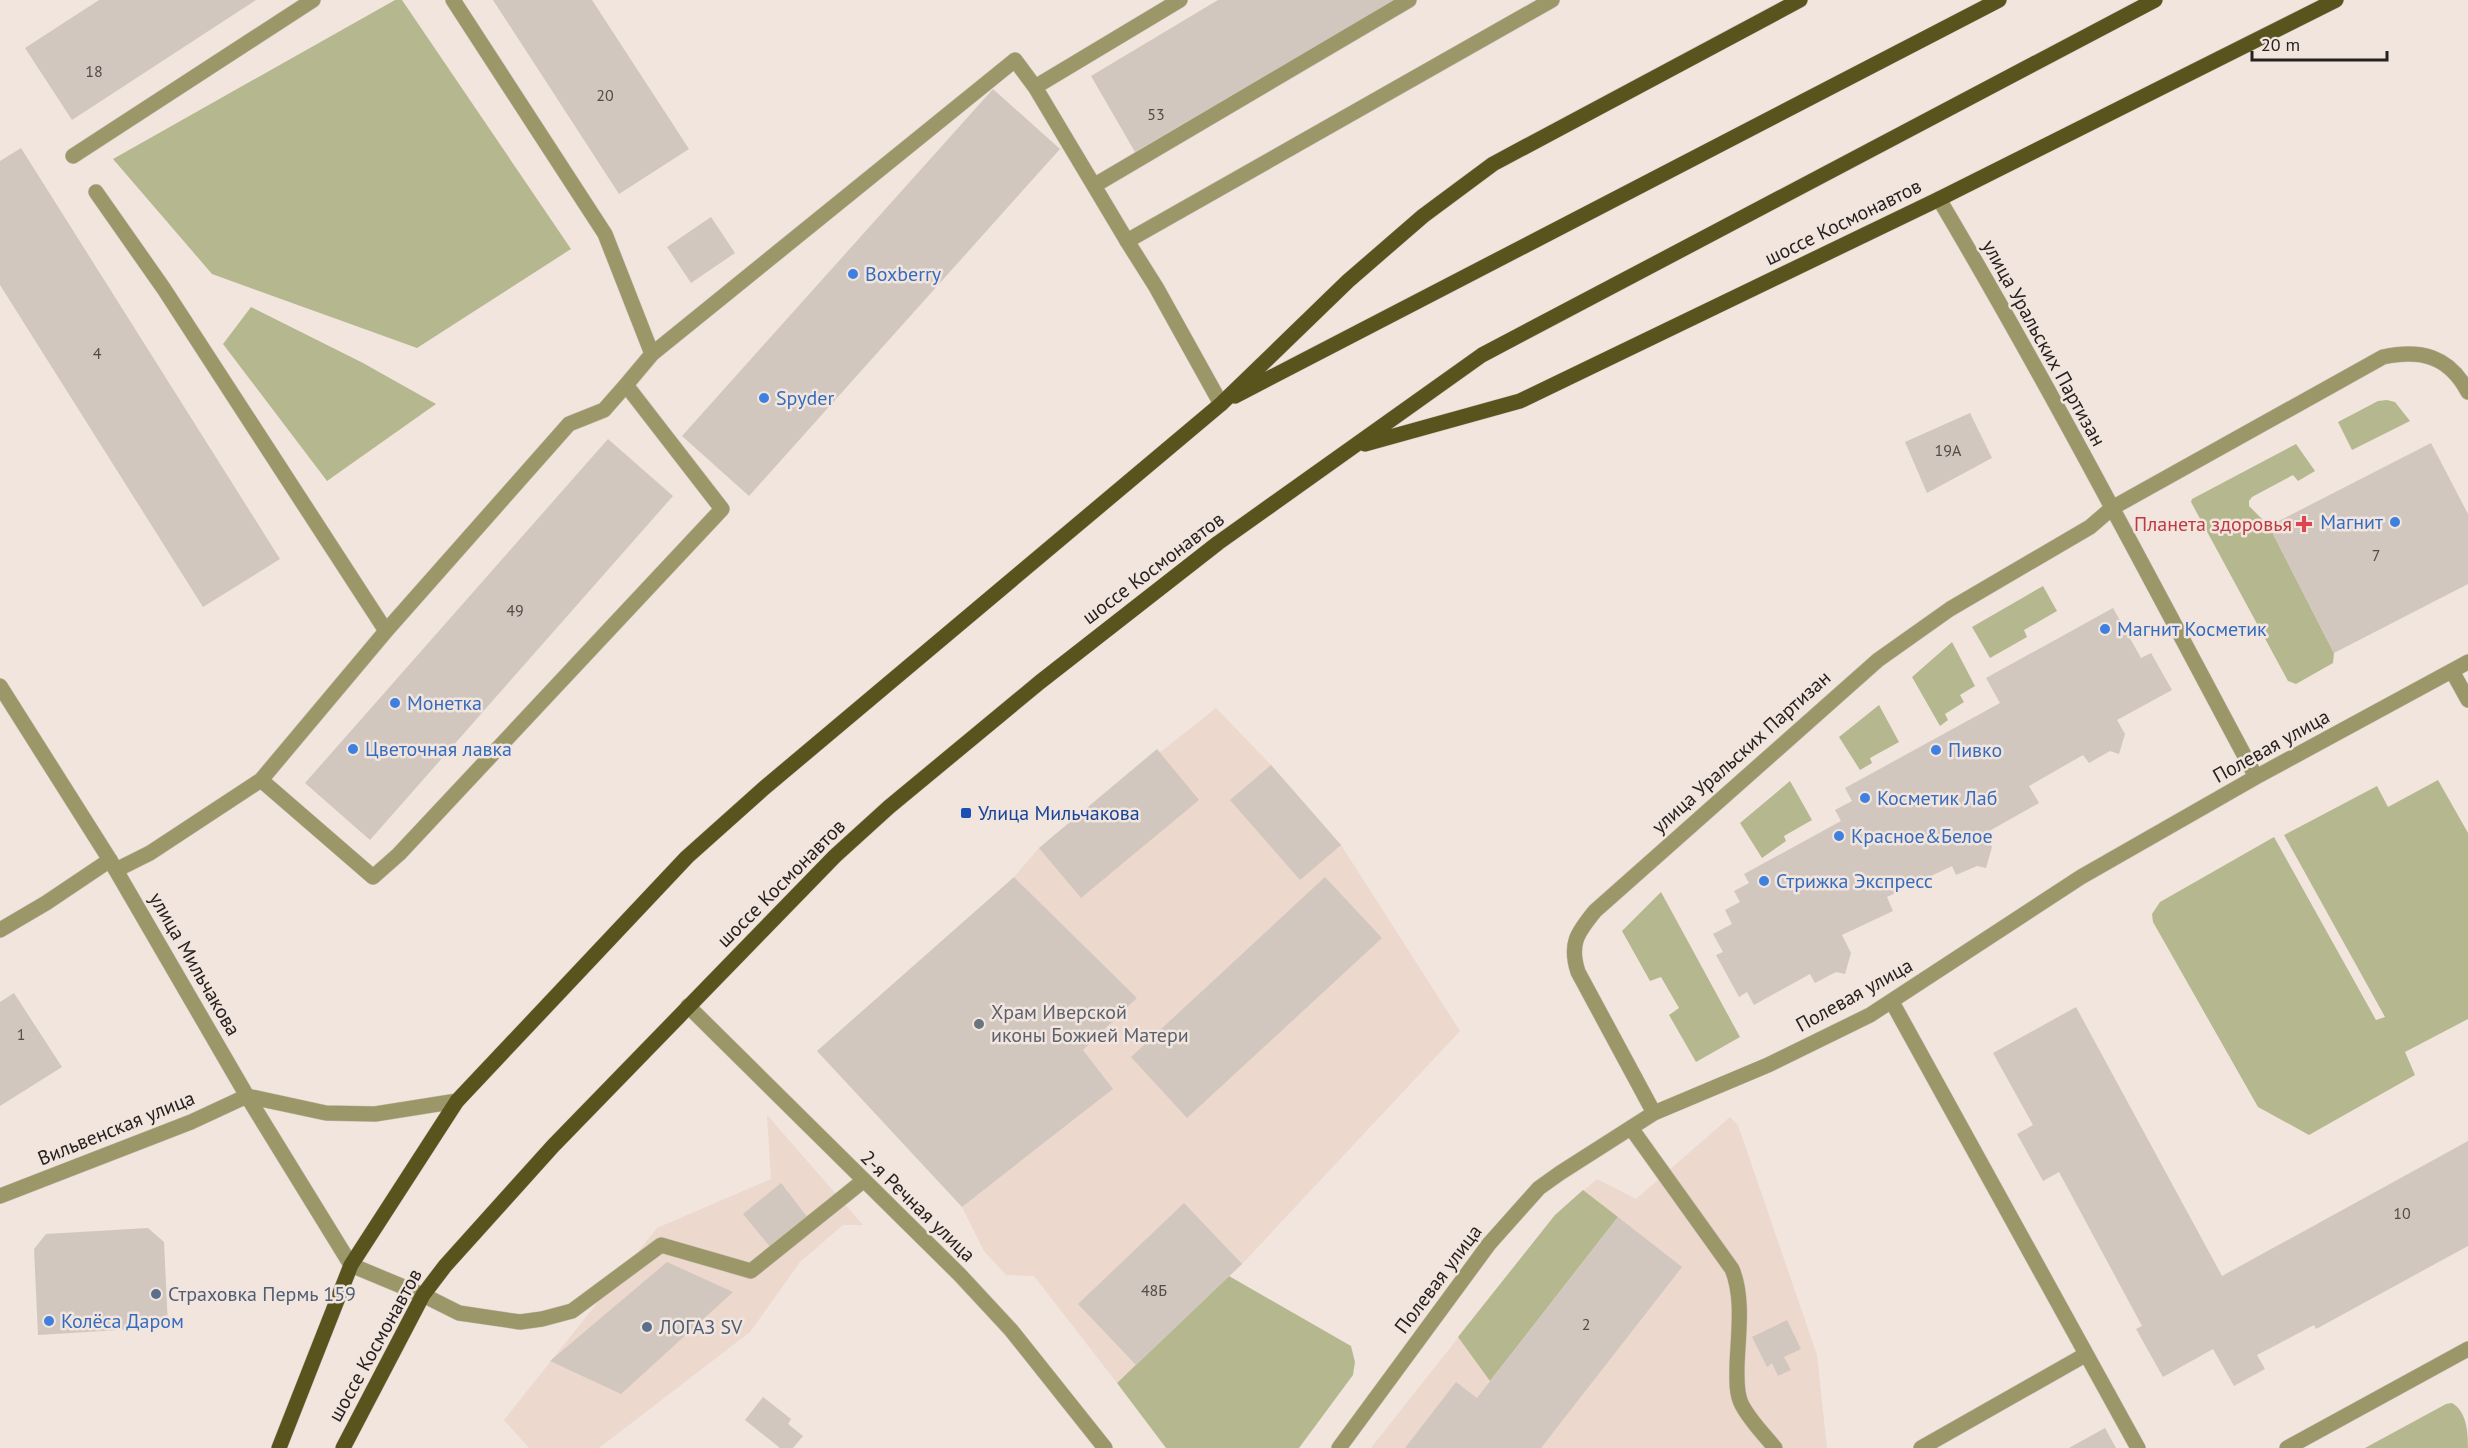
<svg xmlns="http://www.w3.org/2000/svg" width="2468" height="1448" font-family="'PT Sans',sans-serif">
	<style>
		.built { fill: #ecd8cc }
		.green { fill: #b5b88f }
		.building { fill: #d1c7be }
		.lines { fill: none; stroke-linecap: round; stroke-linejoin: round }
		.service-casing { stroke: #cdc2bc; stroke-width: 16 }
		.minor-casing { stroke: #cdc2bc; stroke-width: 16 }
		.tertiary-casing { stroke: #cdc2bc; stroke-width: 16 }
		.primary-casing { stroke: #cdc2bc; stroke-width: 16 }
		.service { stroke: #9c9768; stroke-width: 15 }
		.minor { stroke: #9c9768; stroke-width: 15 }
		.tertiary { stroke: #9c9768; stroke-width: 15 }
		.primary { stroke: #59531e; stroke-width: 15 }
		.shop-dot { fill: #3f7fe0; stroke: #f1e5de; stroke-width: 2 }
		.health-dot { fill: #e0444e; stroke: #f1e5de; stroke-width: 2 }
		.transit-dot { fill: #1a4fb4; stroke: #f1e5de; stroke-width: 2 }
		.worship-dot { fill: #6b7280; stroke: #f1e5de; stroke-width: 2 }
		.service-dot { fill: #5c6f8a; stroke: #f1e5de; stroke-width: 2 }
		.labels { text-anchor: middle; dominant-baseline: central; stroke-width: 5; stroke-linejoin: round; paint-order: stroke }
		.number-label { font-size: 16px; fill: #524b48 }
		.street-label { font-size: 20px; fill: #272220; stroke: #f1e5de }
		.shop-label { font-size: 20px; fill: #366cbe; stroke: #f1e5de; text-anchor: start }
		.health-label { font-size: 20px; fill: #be3a42; stroke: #f1e5de; text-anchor: end }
		.transit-label { font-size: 20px; fill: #164399; stroke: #f1e5de; text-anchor: start }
		.worship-label { font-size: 20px; fill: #5b616d; stroke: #f1e5de; text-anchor: start }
		.service-label { font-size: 20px; fill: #4e5e75; stroke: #f1e5de; text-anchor: start }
	</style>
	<rect width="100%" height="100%" fill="#f1e5de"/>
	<path class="built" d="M1216,708L1271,765L1341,845L1460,1031L1242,1264L1117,1383L1034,1276L1006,1275L984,1251L962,1207L1112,1090L1083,1050L1137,998L1014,877L1039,848Z
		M767,1115L863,1225H843L800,1262L750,1332L599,1448H529L504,1420L657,1228L771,1179Z
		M1730,1117L1738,1125L1817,1355L1827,1448H1371L1555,1215L1597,1179L1636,1199Z"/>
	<path class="green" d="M395,0H402L571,249L417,348L212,274L113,159Z
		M251,307L363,363L436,404L327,481L223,344Z
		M2387,400L2395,402L2410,421L2352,450L2338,422L2378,401Z
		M2296,444L2315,471L2298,481L2293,475L2252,497L2249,501V506L2269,526L2334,653L2333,663L2296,684L2288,681L2191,502L2192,499Z
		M2043,586L2057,611L2024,630L2027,637L1990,658L1972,627Z
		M1952,642L1975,686L1960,695L1964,702L1945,714L1948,720L1940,726L1912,677Z
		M1879,705L1899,742L1870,758L1872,763L1860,770L1839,737Z
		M2438,780L2468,833V1019L2405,1052L2415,1075L2309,1135L2258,1107L2153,922L2152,914L2160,902L2274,837L2376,1020L2385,1017L2284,835L2377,786L2388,807Z
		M1790,781L1812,820L1784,836L1786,841L1762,858L1740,823Z
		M1661,892L1740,1037L1696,1062L1669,1015L1679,1008L1661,977L1650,981L1622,931Z
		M1583,1190L1618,1217L1490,1381L1458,1337L1555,1215Z
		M1229,1276L1351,1346L1355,1362L1353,1375L1299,1448H1166L1117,1383Z
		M2452,1403C2467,1412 2468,1432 2468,1448H2365L2446,1404Z"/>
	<path class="building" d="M99,0H256L72,120L25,48Z
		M493,0H592L689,149L619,194Z
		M1218,0H1395L1135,152L1091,76Z
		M993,89L1060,149L749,496L682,436Z
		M21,148L280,559L203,607L0,285V161Z
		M711,217L735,253L691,283L667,247Z
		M1970,413L1992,458L1927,493L1905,442Z
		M608,439L673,496L370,840L305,783Z
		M2431,443L2468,514V584L2334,653L2269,526Z
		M2113,608L2141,658L2151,653L2172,690L2117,720L2125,734L2119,754L2110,751L2089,763L2083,755L2029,786L2039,803L1984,834L1992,847L1986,868L1977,866L1956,875L1952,866L1887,897L1893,911L1842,935L1851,953L1845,974L1836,972L1815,983L1810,974L1754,1005L1747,992L1739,997L1716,955L1723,952L1713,934L1732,924L1725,910L1740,902L1734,891L1749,883L1744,874L1841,821L1835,810L1852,801L1845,788L2000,703L1986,678Z
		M1157,749L1199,800L1081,898L1039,848Z
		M1271,765L1341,845L1300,880L1230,800Z
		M1014,877L1137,998L1083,1050L1113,1089L962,1207L817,1051Z
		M1325,877L1382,938L1187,1118L1131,1057Z
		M14,993L62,1067L0,1106V1002Z
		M2076,1007L2222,1276L2468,1141V1246L2316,1329L2314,1325L2257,1355L2265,1369L2234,1386L2213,1349L2163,1377L2136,1329L2142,1326L2059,1172L2043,1181L2017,1134L2033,1125L1993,1053Z
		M781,1183L808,1218L771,1248L743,1214Z
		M1184,1203L1242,1264L1136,1365L1078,1304Z
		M1618,1217L1682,1267L1541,1448H1405L1456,1382L1477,1398Z
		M148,1228L164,1242L168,1327L38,1335L34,1249L46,1234Z
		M667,1262L733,1292L621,1394L550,1361Z
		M1787,1320L1801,1349L1784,1357L1791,1370L1778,1376L1772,1363L1767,1367L1752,1337Z
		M763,1397L791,1419L788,1424L803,1436L793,1448H780L745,1420Z
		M2105,1428L2116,1448H2069Z"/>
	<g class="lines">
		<g class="service-casing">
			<path id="service" d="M1035,87L1127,241
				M73,156L313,0
				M1095,185L1409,0
				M96,192L164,289L386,631
				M652,354L1015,60L1035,87L1180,0
				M2112,508L2383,357C2421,349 2449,356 2468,392
				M261,780L373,877L399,854L722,509L626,385L652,354L605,234L453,0
				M116,870L150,853L261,780L386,631L569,424L604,410L626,385
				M0,930L46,903L110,860
				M1892,1002L2138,1448
				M1631,1128L1732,1269C1744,1298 1738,1335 1737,1366C1737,1379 1736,1392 1741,1403C1749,1420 1764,1434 1775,1448
				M423,1295L459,1313L520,1322L542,1319L572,1311L661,1245L751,1271L863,1181
				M1921,1448L2085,1355"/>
		</g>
		<g class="minor-casing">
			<path id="minor" d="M1939,199C2051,388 2152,583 2256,777
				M1221,404L1156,287L1127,241L1552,0
				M2452,671L2468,700
				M688,1006L959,1274L1011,1330L1105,1448
				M1654,1113L1578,972C1569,944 1577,933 1595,911L1878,660L1950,609L2090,527L2112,508
				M0,1196L191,1122L247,1096
				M1339,1448L1489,1244L1539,1188L1560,1173L1654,1113L1768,1065L1870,1015L2081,877L2256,777L2468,662
				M2287,1448L2468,1349"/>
		</g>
		<g class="tertiary-casing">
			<path id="tertiary" d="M0,686L110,860L247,1096L351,1265L423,1295
				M247,1096L326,1113L375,1114L457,1101"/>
		</g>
		<g class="primary-casing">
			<path id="primary" d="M1235,396L1999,0
				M1365,444L1520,401L1939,199L2336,0
				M279,1448L351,1265L457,1101L687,857L763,789L1221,404L1348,281L1423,216L1493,164L1800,0
				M343,1448L423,1295L445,1266L553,1146L835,856L889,807L1040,682L1218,543L1482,355L2155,0"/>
		</g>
		<use href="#service" class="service"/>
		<use href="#minor" class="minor"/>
		<use href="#tertiary" class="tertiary"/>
		<use href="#primary" class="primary"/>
	</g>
	<g class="shop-dot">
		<circle cx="853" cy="274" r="6"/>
		<circle cx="764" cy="398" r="6"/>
		<circle cx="2395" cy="522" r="6"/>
		<circle cx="2105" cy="629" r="6"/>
		<circle cx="395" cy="703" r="6"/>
		<circle cx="353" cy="749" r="6"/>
		<circle cx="1936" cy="750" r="6"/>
		<circle cx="1865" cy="798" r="6"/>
		<circle cx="1839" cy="836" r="6"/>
		<circle cx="1764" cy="881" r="6"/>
		<circle cx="49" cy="1321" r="6"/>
	</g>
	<path class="health-dot" d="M2301 515h6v6h6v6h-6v6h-6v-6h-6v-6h6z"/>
	<rect class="transit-dot" x="960" y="807" width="12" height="12" rx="3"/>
	<circle class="worship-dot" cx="979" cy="1024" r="6"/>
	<g class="service-dot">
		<circle cx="156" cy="1294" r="6"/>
		<circle cx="647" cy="1327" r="6"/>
	</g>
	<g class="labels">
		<g class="number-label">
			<text x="94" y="71">18</text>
			<text x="605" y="95">20</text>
			<text x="1156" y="114">53</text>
			<text x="97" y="353">4</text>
			<text x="1948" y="450">19А</text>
			<text x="2376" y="555">7</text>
			<text x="515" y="610">49</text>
			<text x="21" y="1034">1</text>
			<text x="2402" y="1213">10</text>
			<text x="1154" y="1290">48Б</text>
			<text x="1586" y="1324">2</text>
		</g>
		<g class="street-label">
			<text transform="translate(1843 222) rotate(-26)">шоссе Космонавтов</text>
			<text transform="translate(2044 343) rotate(61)">улица Уральских Партизан</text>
			<text transform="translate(1153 568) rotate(-37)">шоссе Космонавтов</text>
			<text transform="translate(2271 746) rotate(-29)">Полевая улица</text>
			<text transform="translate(1741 752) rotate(-42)">улица Уральских Партизан</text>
			<text transform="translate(781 883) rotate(-45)">шоссе Космонавтов</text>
			<text transform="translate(195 964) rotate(60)">улица Мильчакова</text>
			<text transform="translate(1854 995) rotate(-29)">Полевая улица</text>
			<text transform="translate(116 1128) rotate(-22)">Вильвенская улица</text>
			<text transform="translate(918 1206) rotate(44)">2-я Речная улица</text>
			<text transform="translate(1438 1279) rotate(-53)">Полевая улица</text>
			<text transform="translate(375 1345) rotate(-61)">шоссе Космонавтов</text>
		</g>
		<g class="shop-label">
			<text x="865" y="274">Boxberry</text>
			<text x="776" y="398">Spyder</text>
			<text x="2383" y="522" text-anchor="end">Магнит</text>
			<text x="2117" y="629">Магнит Косметик</text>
			<text x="407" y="703">Монетка</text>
			<text x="365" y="749">Цветочная лавка</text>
			<text x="1948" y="750">Пивко</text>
			<text x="1877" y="798">Косметик Лаб</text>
			<text x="1851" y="836">Красное&amp;Белое</text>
			<text x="1776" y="881">Стрижка Экспресс</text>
			<text x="61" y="1321">Колёса Даром</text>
		</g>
		<g class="health-label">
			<text x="2292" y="524">Планета здоровья</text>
		</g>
		<g class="transit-label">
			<text x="978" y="813">Улица Мильчакова</text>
		</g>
		<g class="worship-label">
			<text x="991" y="1012">Храм Иверской<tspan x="991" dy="23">иконы Божией Матери</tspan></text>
		</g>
		<g class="service-label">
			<text x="168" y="1294">Страховка Пермь 159</text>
			<text x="659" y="1327">ЛОГАЗ SV</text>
		</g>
	</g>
	<path d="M2252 51v9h135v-9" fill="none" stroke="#272220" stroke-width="3"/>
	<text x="2261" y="51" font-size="18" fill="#272220" stroke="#f1e5de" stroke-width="4.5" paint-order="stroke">20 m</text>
</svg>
